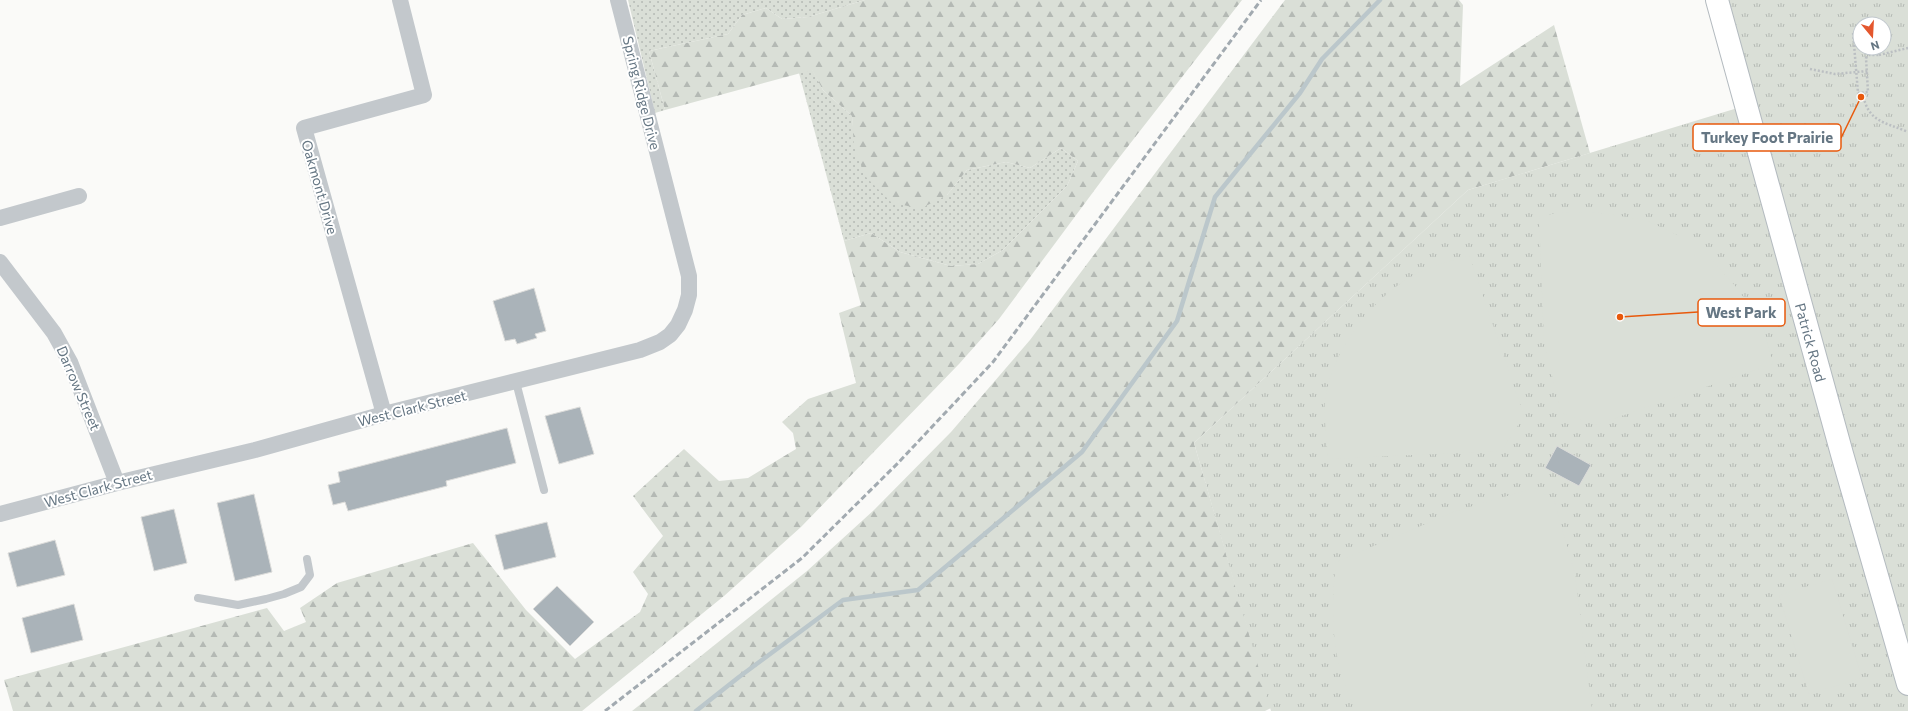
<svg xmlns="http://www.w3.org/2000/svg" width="1908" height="711" font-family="Commissioner,sans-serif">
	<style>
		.grass { fill: url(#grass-dots) }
		.forest { fill: url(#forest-firs) }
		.park { fill: url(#park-tufts); fill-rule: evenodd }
		.pitch { fill: #dadfd7 }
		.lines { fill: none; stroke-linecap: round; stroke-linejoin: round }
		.stream { stroke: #bbc7cb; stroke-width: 4.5 }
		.building { fill: #aab3b9; stroke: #dcdcda }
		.secondary-casing { stroke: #b3babf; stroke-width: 24 }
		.path { stroke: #bbbfc2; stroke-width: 2.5; stroke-dasharray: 2 2; stroke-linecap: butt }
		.lane { stroke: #c3c8cc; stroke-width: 8 }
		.street { stroke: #c3c8cc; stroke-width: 16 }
		.secondary { stroke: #fff; stroke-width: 22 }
		.rail { stroke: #a2aab0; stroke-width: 3; stroke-dasharray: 6 3; stroke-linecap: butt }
		.labels { text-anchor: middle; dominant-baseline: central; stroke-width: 4; stroke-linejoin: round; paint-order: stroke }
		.street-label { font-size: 14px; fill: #657683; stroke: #fff }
		.leader { fill: none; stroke: #e8590c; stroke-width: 1.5 }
		.callout-dot { fill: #e8590c; stroke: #fff; stroke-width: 1.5 }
		.callout { fill: #fff; stroke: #e8590c; stroke-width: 1.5 }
		.callout-label { font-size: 15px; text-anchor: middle; font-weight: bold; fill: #657683 }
	</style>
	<defs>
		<pattern id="grass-dots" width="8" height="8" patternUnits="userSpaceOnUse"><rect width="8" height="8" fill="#dadfd7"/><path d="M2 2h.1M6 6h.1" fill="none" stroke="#b4b9b4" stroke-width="1.8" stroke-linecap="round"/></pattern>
		<pattern id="forest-firs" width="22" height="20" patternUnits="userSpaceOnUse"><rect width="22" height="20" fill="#dadfd7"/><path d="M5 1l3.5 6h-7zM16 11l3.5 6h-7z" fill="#b4b9b4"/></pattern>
		<pattern id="park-tufts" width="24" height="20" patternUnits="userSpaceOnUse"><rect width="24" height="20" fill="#dadfd7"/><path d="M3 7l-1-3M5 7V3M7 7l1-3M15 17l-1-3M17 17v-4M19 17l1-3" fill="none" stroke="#b4b9b4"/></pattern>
	</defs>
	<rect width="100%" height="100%" fill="#fafaf8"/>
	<path class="grass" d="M628,0H865L808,17L782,19L766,8L742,15L728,34L649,51L665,110L655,113Z
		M812,69L823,90L852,116L855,147L947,195L967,170L1006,162L1030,168L1061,148L1078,161L1067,186L1003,250L978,264L951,266L900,252L871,233L844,241L799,73Z"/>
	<path class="forest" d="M865,0H1242L1108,172L999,319L959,364L801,527L724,596L582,711H13L4,680L267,608L284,631L306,622L300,608L337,583L473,543L526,610L575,659L640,612L648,594L633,572L663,536L633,496L684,449L719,481L748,478L796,449L793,433L782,422L808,399L856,383L839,313L861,305L844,241L871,233L900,252L951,266L978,264L1003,250L1067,186L1078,161L1061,148L1030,168L1006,162L967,170L947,195L920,209L891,202L866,177L854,147L852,116L823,90L812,70L665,110L649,51L728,34L742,15L766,8L782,19L808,17Z
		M1285,0H1459L1463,5L1460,86L1554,25L1590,153L1468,190L1194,443L1271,708L1265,711H632L807,571L874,510L951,432L1030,340Z"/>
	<path class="park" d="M1727,0H1908V711H1271L1194,443L1468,190L1754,103ZM1860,24H1884V48H1860Z"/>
	<path class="pitch" d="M1560,212L1601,213L1645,220L1682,237L1710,258L1737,288L1763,326L1773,364L1595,425L1561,413L1544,342L1539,217Z
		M1469,255L1524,416L1501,451L1328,459C1327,441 1324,422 1325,404C1329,353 1371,299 1414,275C1431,266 1451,261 1469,255Z
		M1535,488L1554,500L1575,574L1592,710L1357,711C1331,664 1330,615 1336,562L1456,511Z
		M1832,579L1862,678L1809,694L1779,595Z"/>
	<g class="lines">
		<path class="stream" d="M696,711L739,677L843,600L918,590L1082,452L1177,321L1215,197L1300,93L1322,59L1380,0"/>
	</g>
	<path class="building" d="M534,288L546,331L535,334L537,338L517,344L515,339L505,341L493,301Z
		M580,407L594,454L559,464L545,416Z
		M507,428L516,463L446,481L447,486L348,511L345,502L333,505L328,485L340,482L338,472Z
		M1557,446L1591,465L1579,486L1545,468Z
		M254,494L272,572L235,581L217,503Z
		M174,509L187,563L154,571L141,517Z
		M547,522L556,557L504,570L495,535Z
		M55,540L65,575L17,587L8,553Z
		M557,586L594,622L570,646L533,609Z
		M74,604L83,640L31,653L22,618Z"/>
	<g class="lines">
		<g class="secondary-casing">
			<g id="secondary">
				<path id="s1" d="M1717,0L1842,454L1908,684"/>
			</g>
		</g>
		<path class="path" d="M1860,31L1853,32L1858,93L1868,92L1866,58L1869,55H1879V48
			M1879,55L1908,48
			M1810,69L1835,74L1868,71
			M1863,93C1867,122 1885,122 1908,132"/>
		<path class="lane" d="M516,382L544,490
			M198,598L238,605L266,599L284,594L301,587L310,575L307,559"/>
		<path class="street" d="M0,218L79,196
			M0,262L54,333L70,362L117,483
			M384,414L304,128L424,95L400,0
			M0,514L117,483L255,450L384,414L640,350L660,342L670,335L678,325L685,310L689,295V276L618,0"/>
		<use href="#secondary" class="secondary"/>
		<path class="rail" d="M605,711L802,558L898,463L993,362L1261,0"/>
	</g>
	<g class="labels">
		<g class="street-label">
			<text transform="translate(642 93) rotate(76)">Spring Ridge Drive</text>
			<text transform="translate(320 187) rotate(74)">Oakmont Drive</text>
			<text stroke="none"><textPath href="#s1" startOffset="355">Patrick Road</textPath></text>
			<text transform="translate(79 388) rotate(67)">Darrow Street</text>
			<text transform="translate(412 408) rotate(-14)">West Clark Street</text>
			<text transform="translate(98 488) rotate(-15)">West Clark Street</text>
		</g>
	</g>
	<path class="leader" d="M1861 97L1841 138M1620 317L1698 312"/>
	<g class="callout-dot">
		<circle cx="1861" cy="97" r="4"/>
		<circle cx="1620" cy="317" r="4"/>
	</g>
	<g class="callout">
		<rect x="1693" y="124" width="148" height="27" rx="4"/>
		<rect x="1698" y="299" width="87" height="27" rx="4"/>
	</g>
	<g class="callout-label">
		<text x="1767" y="143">Turkey Foot Prairie</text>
		<text x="1741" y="318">West Park</text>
	</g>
	<g transform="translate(1872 36) rotate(162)"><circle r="19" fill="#ffffff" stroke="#c1c8cd"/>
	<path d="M0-3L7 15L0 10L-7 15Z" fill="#e4572e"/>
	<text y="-6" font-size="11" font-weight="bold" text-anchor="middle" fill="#657683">N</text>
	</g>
</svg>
